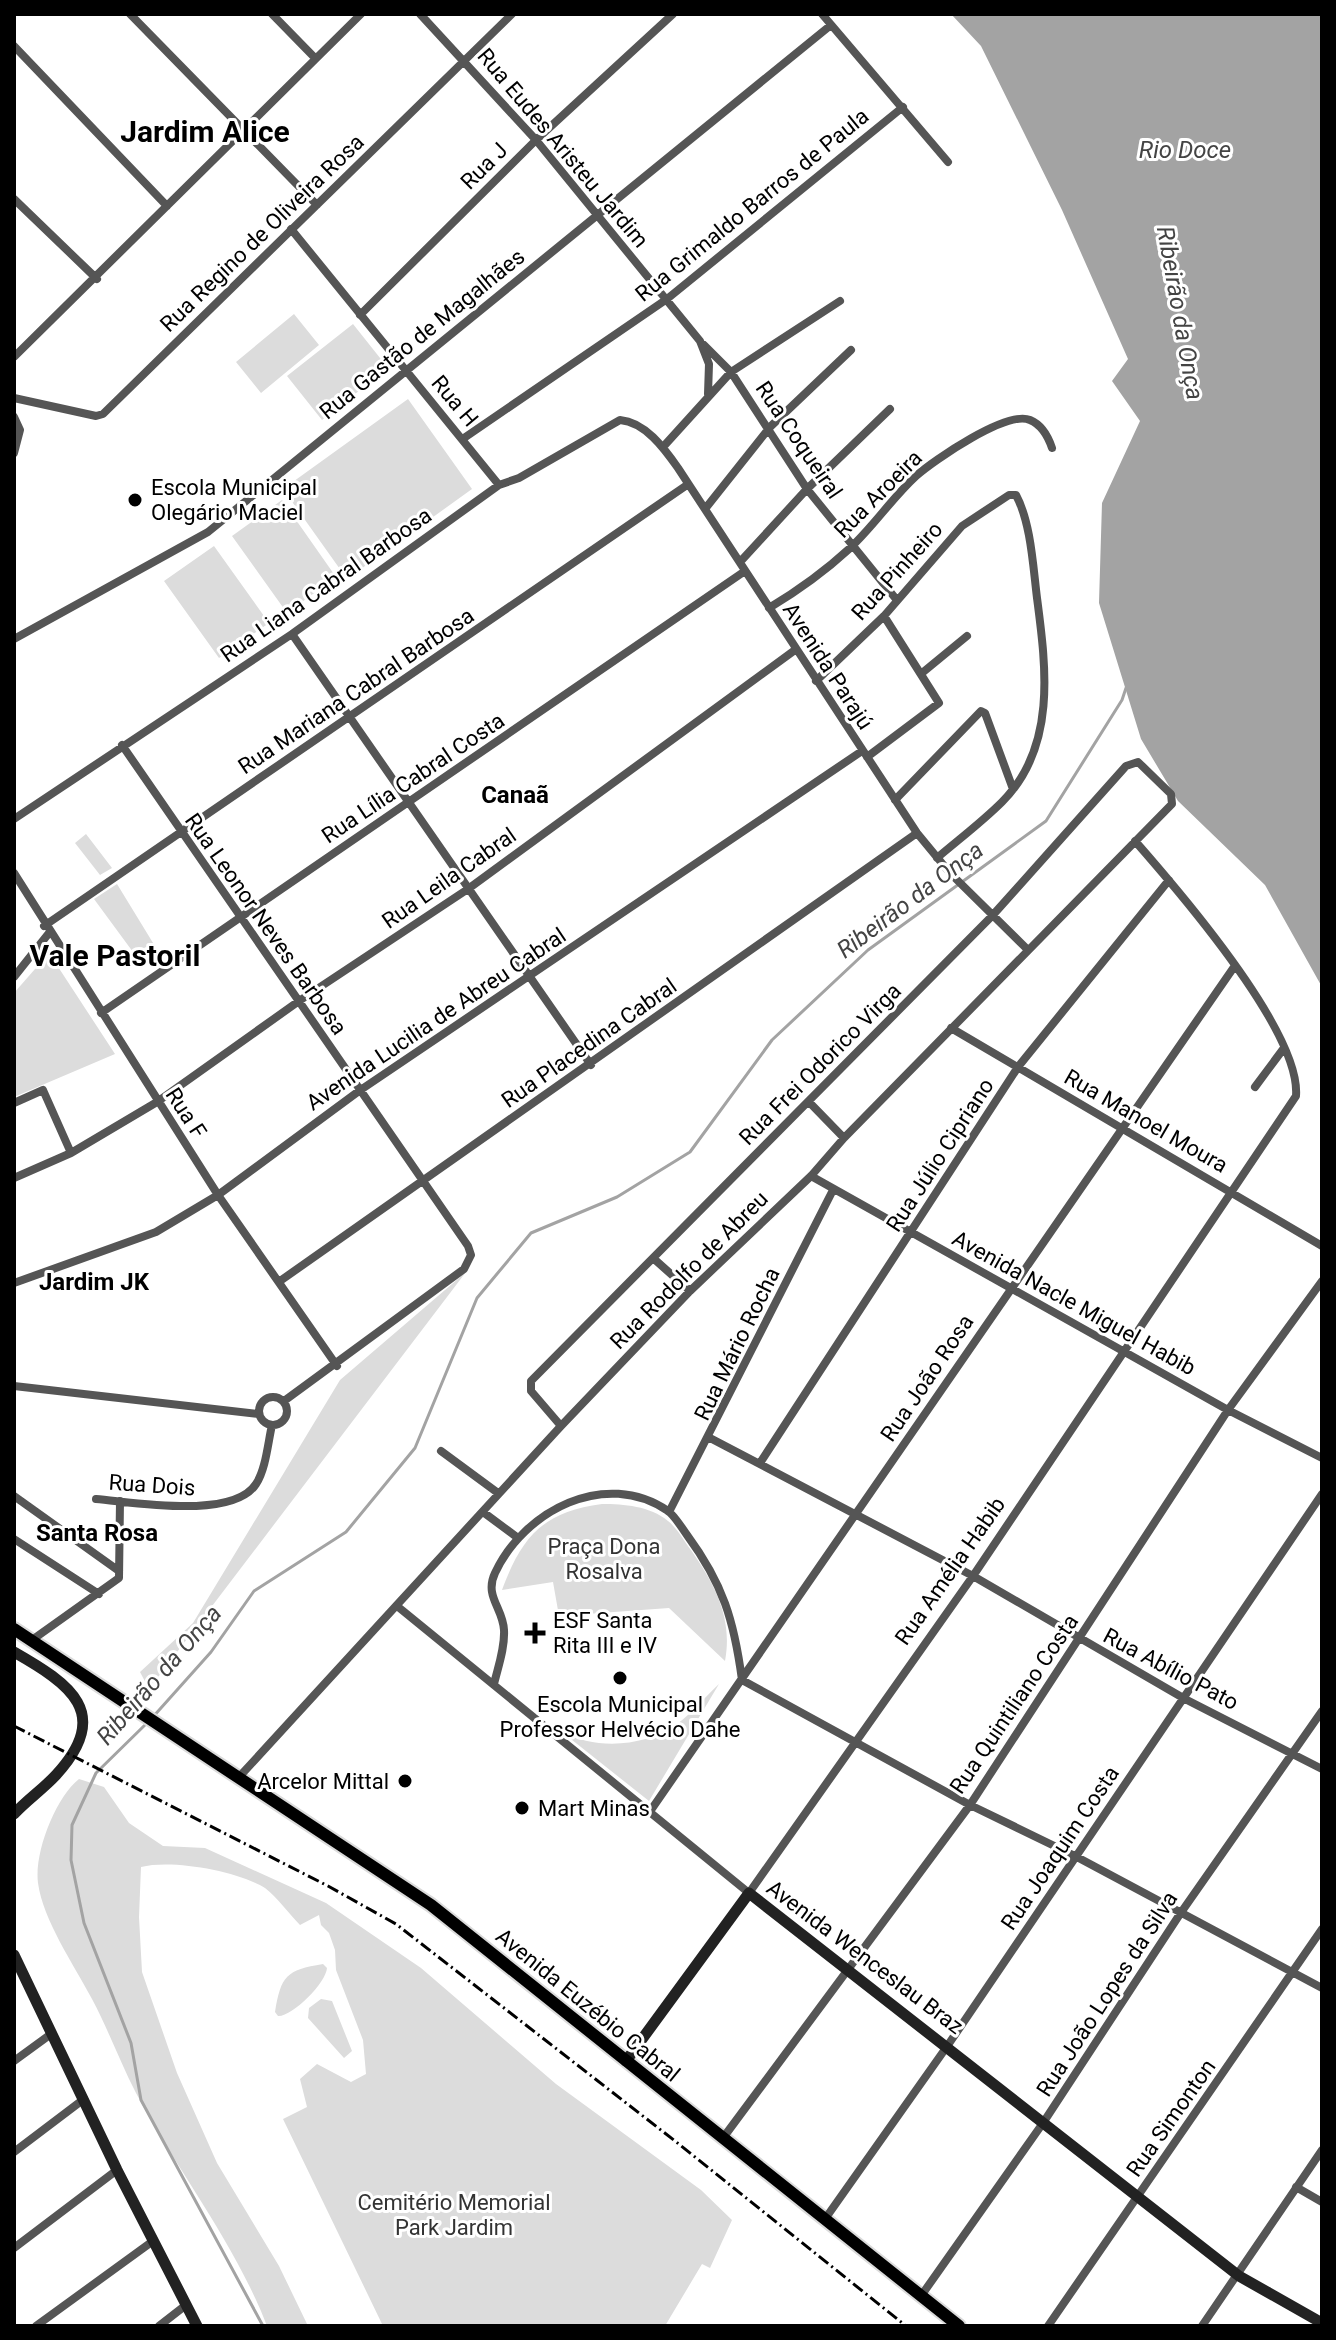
<svg xmlns="http://www.w3.org/2000/svg" width="1336" height="2340" font-family="Roboto,sans-serif">
	<style>
		.green { fill: #dcdcdc }
		.water { fill: #a3a3a3 }
		.lines { fill: none; stroke-linecap: round; stroke-linejoin: round }
		.stream { stroke: #a3a3a3; stroke-width: 3 }
		.primary-casing { stroke: #dbdbdb; stroke-width: 16 }
		.street { stroke: #555; stroke-width: 8 }
		.secondary { stroke: #222; stroke-width: 11 }
		.primary { stroke: #000; stroke-width: 12 }
		.rail { stroke: #000; stroke-width: 3; stroke-dasharray: 12 4 2 4; stroke-linecap: butt }
		.poi-dot { fill: #000; stroke: #fff; stroke-width: 3 }
		.labels { text-anchor: middle; dominant-baseline: central; stroke-width: 6; stroke-linejoin: round; paint-order: stroke }
		.street-label { font-size: 22px; fill: #000; stroke: #fff }
		.poi-label { font-size: 22px; fill: #000; stroke: #fff; text-anchor: start }
		.park-label { font-size: 22px; fill: #333; stroke: #fff }
		.water-label { font-size: 24px; font-style: italic; fill: #444; stroke: #fff }
		.neighbourhood-label { font-size: 24px; font-weight: bold; fill: #000; stroke: #fff }
		.district-label { font-size: 30px; font-weight: bold; fill: #000; stroke: #fff }
	</style>
	<rect width="100%" height="100%" fill="#fff"/>
	<path class="green" d="M294,314L319,345L261,393L236,362Z
		M353,324L388,368L322,420L287,376Z
		M408,399L472,489L347,579L283,489Z
		M282,500L336,577L287,613L232,536Z
		M214,546L269,623L219,658L164,581Z
		M86,834L112,868L100,875L75,843Z
		M117,884L161,956L144,967L94,899Z
		M49,953L115,1054L14,1097V993Z
		M466,1272L149,1689L140,1672L193,1623L340,1380Z
		M602,1504C624,1504 650,1506 668,1521C677,1528 684,1541 691,1550C715,1585 733,1618 725,1661L669,1608L559,1616L553,1582L502,1590C522,1536 543,1512 602,1504Z
		M719,1684L649,1801L562,1732C596,1750 645,1747 677,1724C692,1713 705,1697 719,1684Z
		M79,1779L104,1787L129,1823L163,1846L205,1848L326,1903L421,1968L556,2084L701,2190L732,2220L710,2268L702,2264L665,2326H383L283,2119L307,2107L300,2079L317,2064L351,2082L366,2074L363,2040L336,1970L335,1950L329,1933L321,1925L319,1915L300,1925C289,1914 277,1897 265,1888C238,1871 172,1859 141,1867L139,1917L142,1972L177,2073L217,2163L279,2266L308,2326H267C235,2243 178,2172 136,2093C120,2062 108,2029 92,1999C74,1965 43,1920 38,1883C34,1852 56,1797 79,1779Z
		M323,1964L327,1968C326,1983 292,2017 278,2016L275,2012C281,1976 286,1970 323,1964Z
		M321,1999L332,2001L352,2051L344,2058L308,2018L309,2008Z"/>
	<path class="water" d="M951,14H1322V987L1265,885L1178,801L1141,739L1099,603L1102,503L1140,421L1112,381L1128,359L1062,210L981,46Z"/>
	<g class="lines">
		<path class="stream" d="M152,1718L211,1652L254,1591L346,1532L415,1448L477,1298L531,1233L617,1197L690,1152L772,1040L868,950L1046,821L1122,700L1126,688
			M147,1723L96,1773L72,1825L71,1860L84,1923L131,2043L141,2100L263,2326"/>
		<g class="primary-casing">
			<path id="primary" d="M14,1629L431,1905L959,2326"/>
		</g>
		<path class="street" d="M130,14L317,205
			M272,14L315,58
			M420,14L536,140L700,341L709,364L708,394
			M822,14L948,162
			M14,46L167,206
			M14,199L97,279
			M291,229L499,485
			M360,315L536,140L673,14
			M704,345L731,372L807,489L896,599
			M14,357L361,14
			M14,398L96,416L103,414L512,14
			M14,417L20,430L14,453
			M464,438L667,299L903,107
			M663,447L731,372L840,301
			M705,509L770,427L851,350
			M740,562L807,489L890,409
			M769,608C799,590 824,572 849,549C873,527 892,498 916,476C934,460 1007,410 1030,420C1042,425 1048,436 1052,448
			M292,634L591,1065
			M14,639L208,532L831,25
			M922,673L967,636
			M816,681L884,616L962,526L1009,495H1016C1031,523 1033,566 1037,598C1046,667 1057,747 1002,802C982,822 958,840 937,858
			M122,745L468,1246L471,1255L464,1269L284,1401
			M867,757L939,703L884,616
			M895,800L981,711L985,713L1013,789
			M14,819L292,634L499,485L519,478L620,420C645,422 664,448 678,468L917,833L950,873L1027,949
			M14,873L218,1195L337,1366
			M44,926L687,485
			M14,977L49,933
			M101,1013L745,571
			M951,1028L1322,1246
			M1255,1087L1284,1048
			M809,1102L844,1138
			M14,1103L43,1090L71,1153
			M811,1176L1228,1410L1322,1458
			M14,1178L71,1153L157,1102L299,1001L468,889L795,650
			M653,1258L690,1291
			M280,1281L917,833
			M14,1283L156,1232L218,1195L359,1091L862,751
			M14,1386L259,1414
			M259 1411a14 14 0 1 1 28 0a14 14 0 1 1-28 0Z
			M710,1438L973,1576L1185,1699L1322,1769
			M441,1451L498,1493
			M760,1463L1018,1067L1169,880
			M14,1496L119,1571
			M96,1499C134,1502 233,1520 256,1484C266,1469 268,1442 272,1425
			M483,1512L518,1538
			M669,1512L833,1190
			M14,1539L99,1594
			M397,1606L749,1893L973,1576L1296,1096C1301,1032 1178,890 1135,841
			M32,1640L119,1578L120,1501
			M494,1684C498,1667 505,1648 504,1630C503,1608 484,1596 495,1573C524,1511 605,1468 668,1511C675,1516 681,1527 687,1535C723,1584 734,1620 742,1680L970,1805L1075,1856L1322,1988
			M240,1776L561,1426L690,1291L811,1176L844,1138L1172,804L1171,794L1138,762L1126,766L992,916L531,1381V1391L561,1426
			M651,1810L1234,967
			M14,2061L51,2034
			M723,2138L970,1805L1228,1410L1322,1281
			M14,2152L84,2099
			M1296,2187L1322,2202
			M825,2219L948,2045L1322,1494
			M14,2248L117,2170
			M921,2296L1043,2123L1180,1914L1322,1711
			M36,2326L153,2241
			M159,2326L186,2305
			M1048,2326L1322,1929
			M1202,2326L1322,2150"/>
		<path class="secondary" d="M14,1652C70,1684 113,1713 56,1775C43,1789 27,1800 14,1814
			M14,1955L117,2170L197,2326
			M626,2061L749,1893L1239,2276L1322,2323"/>
		<use href="#primary" class="primary"/>
		<path class="rail" d="M14,1726L328,1886L396,1924L675,2141L906,2326"/>
	</g>
	<g class="poi-dot">
		<circle cx="135" cy="500" r="8"/>
		<path d="M531 1621h8v8h8v8h-8v8h-8v-8h-8v-8h8z"/>
		<circle cx="620" cy="1678" r="8"/>
		<circle cx="405" cy="1781" r="8"/>
		<circle cx="522" cy="1808" r="8"/>
	</g>
	<g class="labels">
		<g class="street-label">
			<text transform="translate(563 148) rotate(50)">Rua Eudes Aristeu Jardim</text>
			<text transform="translate(484 166) rotate(-45)">Rua J</text>
			<text transform="translate(752 205) rotate(-39)">Rua Grimaldo Barros de Paula</text>
			<text transform="translate(262 233) rotate(-44)">Rua Regino de Oliveira Rosa</text>
			<text transform="translate(422 334) rotate(-39)">Rua Gastão de Magalhães</text>
			<text transform="translate(455 401) rotate(50)">Rua H</text>
			<text transform="translate(799 440) rotate(56)">Rua Coqueiral</text>
			<text transform="translate(878 494) rotate(-45)">Rua Aroeira</text>
			<text transform="translate(897 571) rotate(-48)">Rua Pinheiro</text>
			<text transform="translate(326 585) rotate(-35)">Rua Liana Cabral Barbosa</text>
			<text transform="translate(828 666) rotate(57)">Avenida Parajú</text>
			<text transform="translate(356 691) rotate(-34)">Rua Mariana Cabral Barbosa</text>
			<text transform="translate(413 778) rotate(-34)">Rua Lília Cabral Costa</text>
			<text transform="translate(449 878) rotate(-35)">Rua Leila Cabral</text>
			<text transform="translate(266 924) rotate(55)">Rua Leonor Neves Barbosa</text>
			<text transform="translate(436 1019) rotate(-34)">Avenida Lucilia de Abreu Cabral</text>
			<text transform="translate(589 1043) rotate(-35)">Rua Placedina Cabral</text>
			<text transform="translate(820 1064) rotate(-45)">Rua Frei Odorico Virga</text>
			<text transform="translate(186 1113) rotate(57)">Rua F</text>
			<text transform="translate(1146 1121) rotate(30)">Rua Manoel Moura</text>
			<text transform="translate(940 1155) rotate(-57)">Rua Júlio Cipriano</text>
			<text transform="translate(689 1270) rotate(-45)">Rua Rodolfo de Abreu</text>
			<text transform="translate(1074 1303) rotate(29)">Avenida Nacle Miguel Habib</text>
			<text transform="translate(737 1344) rotate(-64)">Rua Mário Rocha</text>
			<text transform="translate(927 1378) rotate(-56)">Rua João Rosa</text>
			<text transform="translate(152 1485) rotate(4)">Rua Dois</text>
			<text transform="translate(950 1571) rotate(-55)">Rua Amélia Habib</text>
			<text transform="translate(1171 1669) rotate(28)">Rua Abílio Pato</text>
			<text transform="translate(1014 1704) rotate(-56)">Rua Quintiliano Costa</text>
			<text transform="translate(1060 1848) rotate(-56)">Rua Joaquim Costa</text>
			<text transform="translate(865 1957) rotate(37)">Avenida Wenceslau Braz</text>
			<text transform="translate(1107 1994) rotate(-57)">Rua João Lopes da Silva</text>
			<text transform="translate(588 2005) rotate(39)">Avenida Euzébio Cabral</text>
			<text transform="translate(1171 2118) rotate(-55)">Rua Simonton</text>
		</g>
		<g class="poi-label">
			<text x="151" y="487">Escola Municipal<tspan x="151" dy="25">Olegário Maciel</tspan></text>
			<text x="553" y="1620">ESF Santa<tspan x="553" dy="25">Rita III e IV</tspan></text>
			<text x="620" y="1704" text-anchor="middle">Escola Municipal<tspan x="620" dy="25">Professor Helvécio Dahe</tspan></text>
			<text x="389" y="1781" text-anchor="end">Arcelor Mittal</text>
			<text x="538" y="1808">Mart Minas</text>
		</g>
		<g class="park-label">
			<text x="604" y="1546">Praça Dona<tspan x="604" dy="25">Rosalva</tspan></text>
			<text x="454" y="2202">Cemitério Memorial<tspan x="454" dy="25">Park Jardim</tspan></text>
		</g>
		<g class="water-label">
			<text x="1185" y="150">Rio Doce</text>
			<text transform="translate(1180 313) rotate(80)">Ribeirão da Onça</text>
			<text transform="translate(910 900) rotate(-37)">Ribeirão da Onça</text>
			<text transform="translate(159 1675) rotate(-49)">Ribeirão da Onça</text>
		</g>
		<g class="neighbourhood-label">
			<text x="515" y="795">Canaã</text>
			<text x="94" y="1282">Jardim JK</text>
			<text x="97" y="1533">Santa Rosa</text>
		</g>
		<g class="district-label">
			<text x="205" y="131">Jardim Alice</text>
			<text x="115" y="955">Vale Pastoril</text>
		</g>
	</g>
	<rect width="1336" height="2340" fill="none" stroke="#000000" stroke-width="32"/>
</svg>
